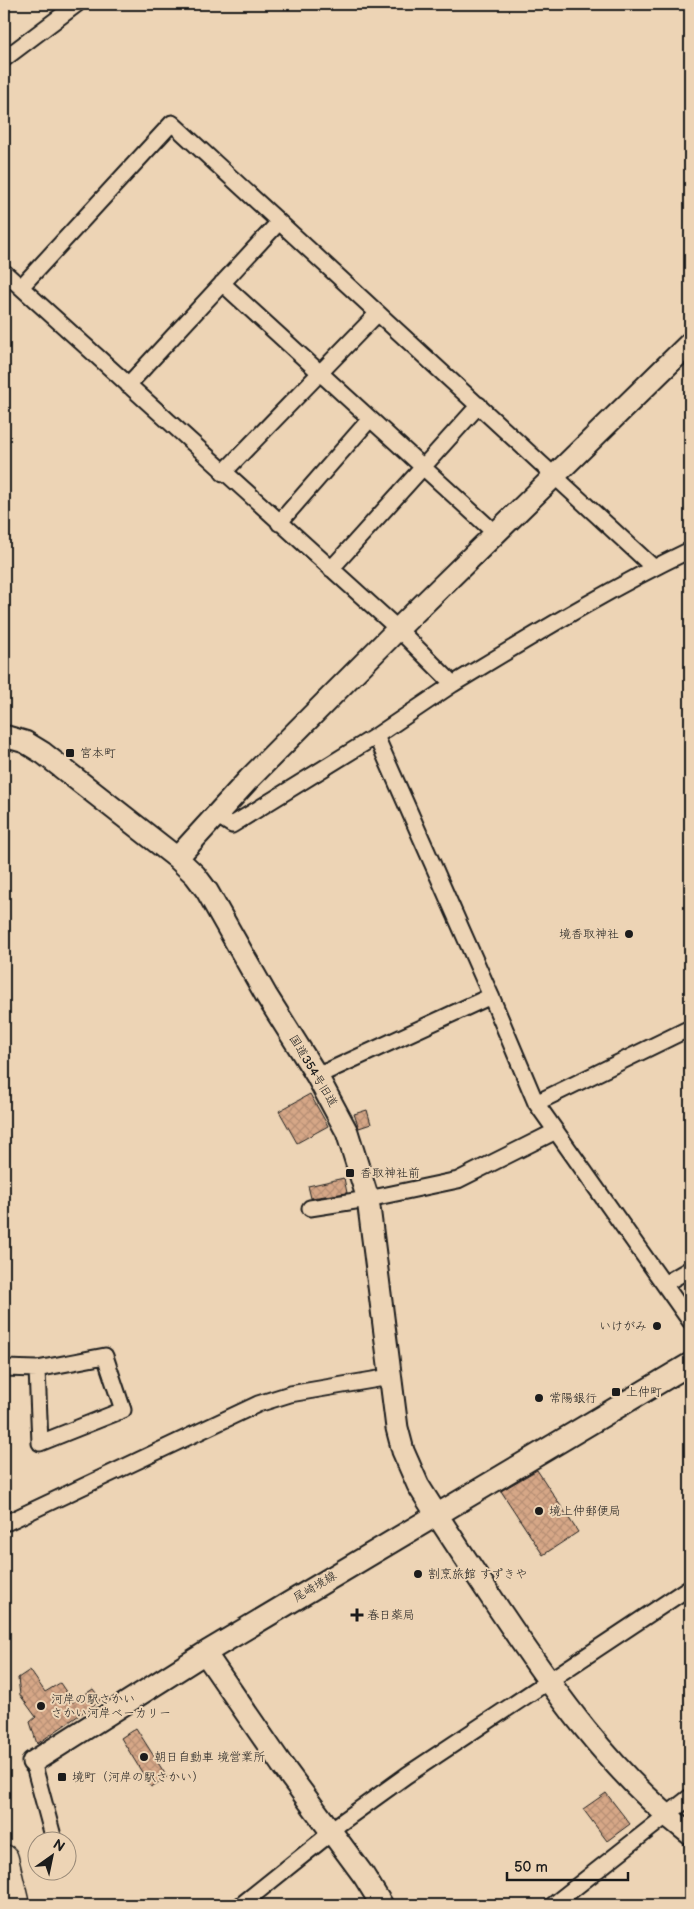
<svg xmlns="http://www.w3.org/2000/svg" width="694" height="1909" font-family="'Balsamiq Sans','Klee One',sans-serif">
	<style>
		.building { fill: url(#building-cross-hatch); stroke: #1c1c1c }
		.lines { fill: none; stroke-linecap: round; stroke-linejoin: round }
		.street-casing { stroke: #1c1c1c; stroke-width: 19 }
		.secondary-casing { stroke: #1c1c1c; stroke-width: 25 }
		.highway-casing { stroke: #1c1c1c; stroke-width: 31 }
		.street { stroke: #edd4b5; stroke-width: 15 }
		.secondary { stroke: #edd4b5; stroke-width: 21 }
		.highway { stroke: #edd4b5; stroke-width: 28 }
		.poi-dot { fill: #1c1c1c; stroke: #edd4b5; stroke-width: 2 }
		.labels { text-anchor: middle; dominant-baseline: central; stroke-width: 4; stroke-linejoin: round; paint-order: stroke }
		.poi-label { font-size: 12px; fill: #1c1c1c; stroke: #edd4b5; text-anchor: start }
		.street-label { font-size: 12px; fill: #1c1c1c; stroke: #edd4b5 }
	</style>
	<defs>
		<pattern id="building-cross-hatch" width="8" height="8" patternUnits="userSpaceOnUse" patternTransform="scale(1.25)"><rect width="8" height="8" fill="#d6a787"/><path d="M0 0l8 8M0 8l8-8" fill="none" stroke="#b78f74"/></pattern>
	</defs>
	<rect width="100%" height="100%" fill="#edd4b5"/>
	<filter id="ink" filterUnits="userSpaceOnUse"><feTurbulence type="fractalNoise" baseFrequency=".02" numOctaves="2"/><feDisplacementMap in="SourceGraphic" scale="10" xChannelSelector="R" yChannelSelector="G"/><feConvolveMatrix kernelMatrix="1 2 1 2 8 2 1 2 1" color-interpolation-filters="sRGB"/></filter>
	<g filter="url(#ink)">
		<path class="building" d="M310,1094L328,1126L297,1143L279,1111Z
			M367,1110L371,1124L359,1128L354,1114Z
			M344,1178L347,1193L311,1198L308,1186Z
			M537,1470L578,1532L543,1555L501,1491Z
			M30,1670L45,1692L60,1683L73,1702L93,1689L101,1700L37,1744L30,1722L36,1717L20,1695L18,1678Z
			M136,1728L167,1777L151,1787L121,1738Z
			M606,1793L630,1824L607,1841L583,1809Z"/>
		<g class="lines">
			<g class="street-casing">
				<path id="street" d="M4,59L77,4
					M4,272L398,629L453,684C531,637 608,589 690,550
					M222,283L495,533
					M21,287L172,123L653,567
					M128,385L279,222
					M223,473L378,313
					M279,523L370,419
					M331,569L479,405
					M376,736L491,996
					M216,815L232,825L376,736L453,684
					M317,1076L491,996L536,1103L690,1321
					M536,1103L690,1028
					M310,1208L368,1199L458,1180L556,1131
					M664,1284L690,1269
					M4,1368L37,1369L105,1356L123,1410L40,1443L37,1369
					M8,1522L258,1404L290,1394L390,1377
					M33,1762L53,1836
					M241,1905L322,1840L339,1824L407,1775L690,1587
					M553,1905L690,1797"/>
			</g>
			<g class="secondary-casing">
				<path id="secondary" d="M4,736L25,742L43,753L177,858L195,875L207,891L266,995L317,1076L347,1132L368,1199L397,1428L403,1451L418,1485C444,1527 472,1568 499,1609C554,1691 612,1774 690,1834
					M177,858L249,779L398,629L690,343
					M205,1653L282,1765L364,1876L382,1905
					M33,1762L205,1653L690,1364"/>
			</g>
			<g class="highway-casing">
				<path id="highway" d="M4,1859L15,1905"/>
			</g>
			<use href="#street" class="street"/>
			<use href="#secondary" class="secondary"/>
			<use href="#highway" class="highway"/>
		</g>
	</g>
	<g class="poi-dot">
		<rect x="65" y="748" width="10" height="10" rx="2.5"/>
		<circle cx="629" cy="934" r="5"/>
		<rect x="345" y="1168" width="10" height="10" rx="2.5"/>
		<circle cx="657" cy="1326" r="5"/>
		<rect x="611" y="1387" width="10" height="10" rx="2.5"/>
		<circle cx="539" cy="1398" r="5"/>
		<circle cx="539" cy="1511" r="5"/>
		<circle cx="418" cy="1574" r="5"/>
		<path d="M354.5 1607.5h5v5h5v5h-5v5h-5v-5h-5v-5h5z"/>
		<circle cx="41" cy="1706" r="5"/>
		<circle cx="144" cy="1757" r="5"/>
		<rect x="57" y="1772" width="10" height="10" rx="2.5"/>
	</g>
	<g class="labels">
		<g class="poi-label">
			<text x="80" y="753">宮本町</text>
			<text x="619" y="934" text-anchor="end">境香取神社</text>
			<text x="360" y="1173">香取神社前</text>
			<text x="647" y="1326" text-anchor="end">いけがみ</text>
			<text x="626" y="1392">上仲町</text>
			<text x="549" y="1398">常陽銀行</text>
			<text x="549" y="1511">境上仲郵便局</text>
			<text x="428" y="1574">割烹旅館 すずきや</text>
			<text x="367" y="1615">春日薬局</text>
			<text x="51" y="1699">河岸の駅さかい<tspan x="51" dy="14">さかい河岸ベーカリー</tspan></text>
			<text x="154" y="1757">朝日自動車 境営業所</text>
			<text x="72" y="1777">境町（河岸の駅さかい）</text>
		</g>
		<g class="street-label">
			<text transform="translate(313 1071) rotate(59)">国道354号旧道</text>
			<text transform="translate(315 1587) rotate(-31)">尾崎境線</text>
		</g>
	</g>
	<rect width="694" height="1909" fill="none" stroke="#edd4b5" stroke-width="20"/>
	<rect x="10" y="10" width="674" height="1889" fill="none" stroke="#1c1c1c" stroke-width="2" filter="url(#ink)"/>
	<g transform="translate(52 1856) rotate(33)"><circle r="24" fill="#edd4b5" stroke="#998a78"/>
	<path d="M0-4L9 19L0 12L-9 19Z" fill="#1c1c1c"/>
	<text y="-8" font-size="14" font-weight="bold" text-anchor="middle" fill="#1c1c1c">N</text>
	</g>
	<path d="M507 1872v8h121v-8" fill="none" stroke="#1c1c1c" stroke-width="2.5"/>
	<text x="514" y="1872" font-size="15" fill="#1c1c1c" stroke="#edd4b5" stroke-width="4" paint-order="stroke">50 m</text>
</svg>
